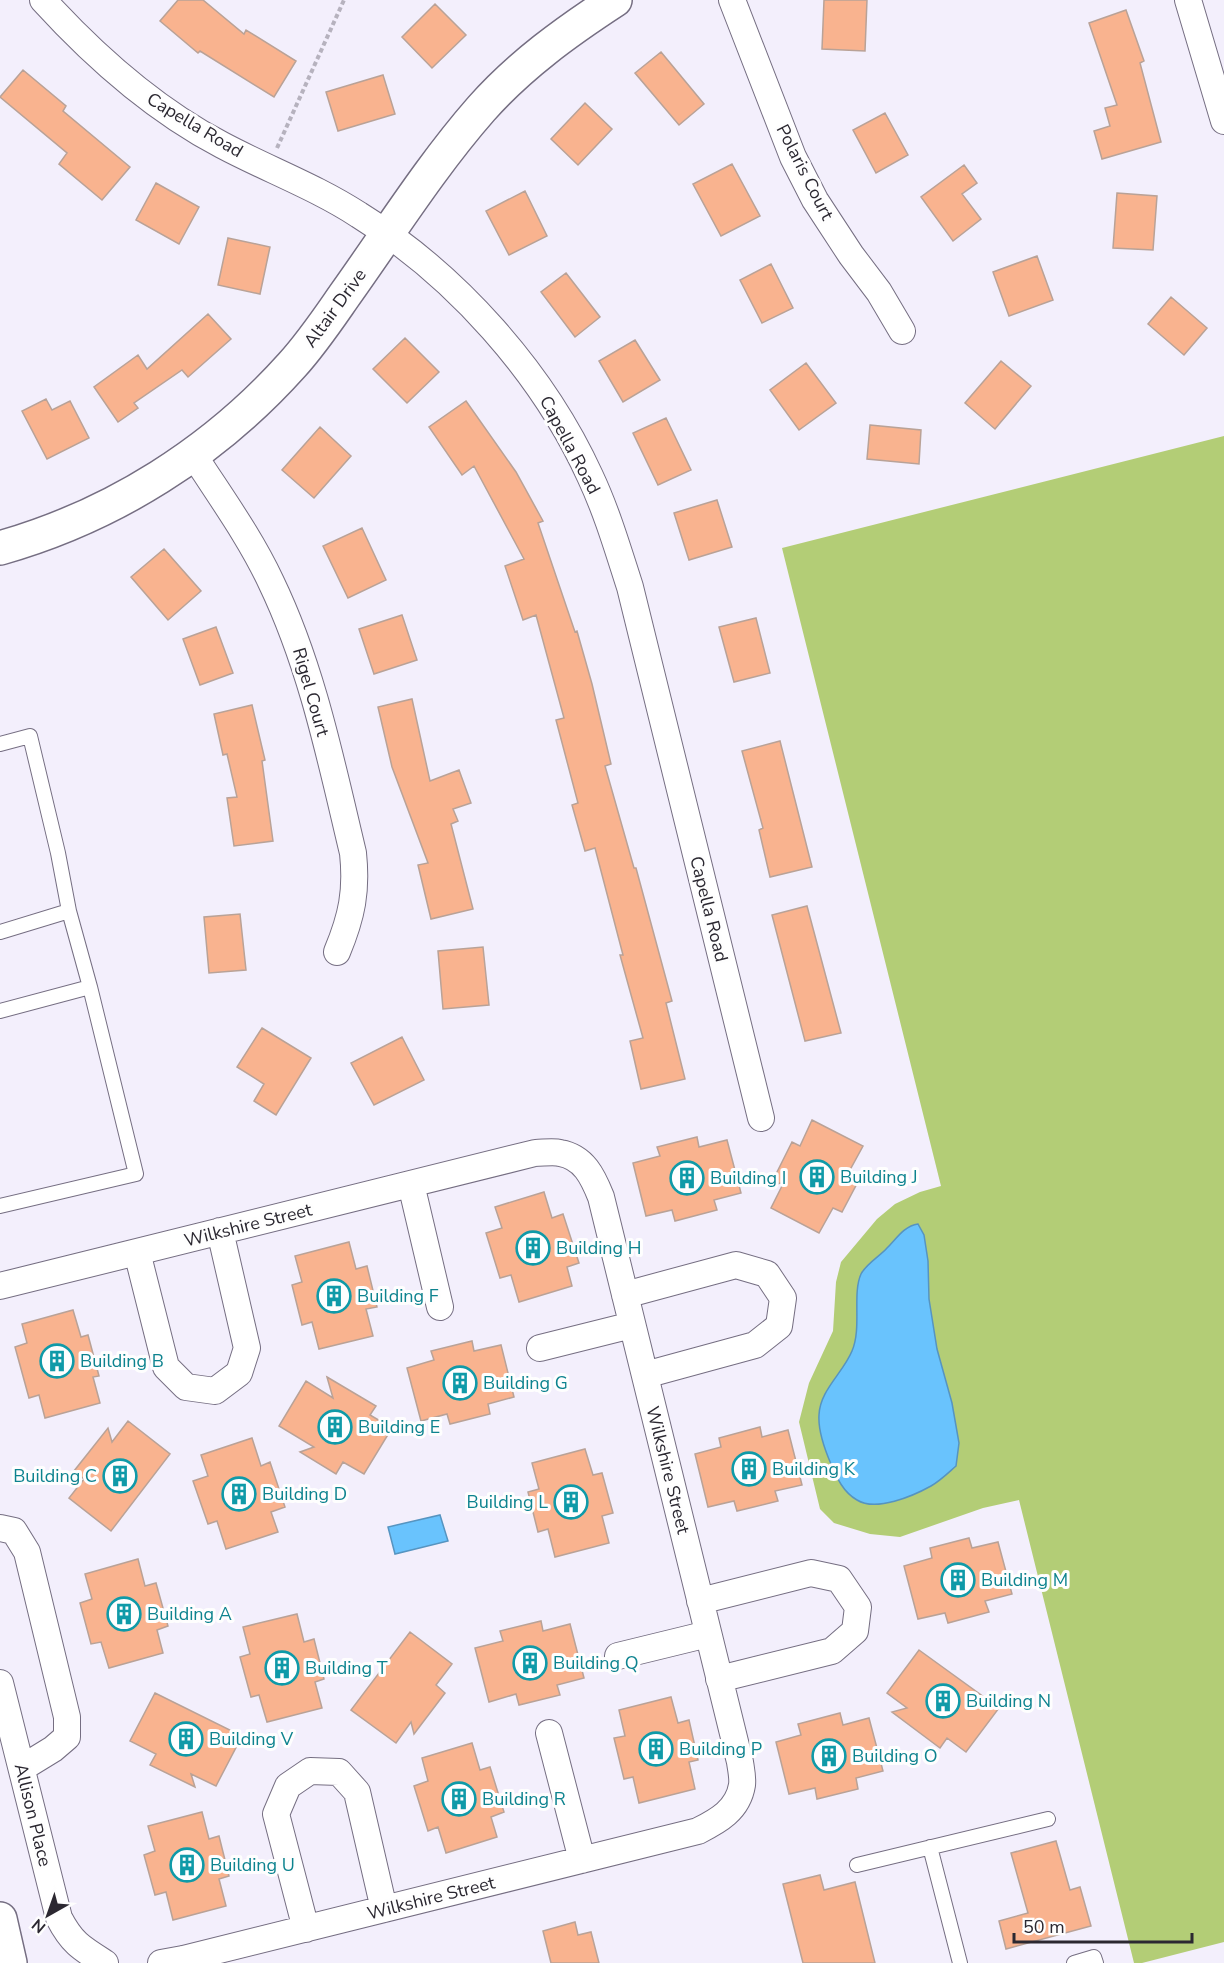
<svg xmlns="http://www.w3.org/2000/svg" width="1224" height="1963" font-family="'Nunito Sans',sans-serif">
	<style>
		.green { fill: #b3cd76 }
		.water { fill: #69c3fd; stroke: #5694c0; stroke-width: 1.5 }
		.building { fill: #f9b38f; stroke: #b9a297; stroke-width: 1.5 }
		.lines { fill: none; stroke-linecap: round; stroke-linejoin: round }
		.lane-casing { stroke: #756e82; stroke-width: 16 }
		.street-casing { stroke: #756e82; stroke-width: 28 }
		.secondary-casing { stroke: #756e82; stroke-width: 36 }
		.path { stroke: #b6b2be; stroke-width: 4; stroke-dasharray: 4.5 3; stroke-linecap: butt }
		.lane { stroke: #fff; stroke-width: 14 }
		.street { stroke: #fff; stroke-width: 26 }
		.secondary { stroke: #fff; stroke-width: 33 }
		.labels { text-anchor: middle; dominant-baseline: central; stroke-width: 6; stroke-linejoin: round; paint-order: stroke }
		.street-label { font-size: 18px; fill: #2b2831; stroke: #fefefe }
		.culture-label { font-size: 18px; fill: #0d838f; stroke: #fefefe; text-anchor: start }
	</style>
	<rect width="100%" height="100%" fill="#f3effc"/>
	<path class="green" d="M1224,436V1942L1142,1963H1134L1019,1500L983,1508L900,1537L870,1534L834,1523L820,1509L799,1422L809,1383L833,1331L836,1282L841,1262L877,1219L895,1204L920,1192L941,1186L782,548Z"/>
	<path class="water" d="M918,1224L924,1235L928,1261L929,1299L937,1349L952,1403L959,1443L956,1466C948,1473 940,1481 931,1486C913,1496 876,1512 857,1500C843,1492 837,1478 831,1464C825,1450 818,1430 819,1415C820,1390 843,1373 852,1351C862,1328 852,1294 861,1274C867,1263 879,1257 887,1248C897,1238 904,1226 918,1224Z
		M440,1515L448,1541L395,1554L388,1527Z"/>
	<path class="building" d="M178,0H203L244,34L246,30L296,61L274,97L200,51L198,53L160,21Z
		M824,0H867L865,51L822,49Z
		M435,4L466,35L432,68L402,37Z
		M1126,10L1144,61L1140,63L1161,142L1102,159L1094,131L1110,126L1105,108L1117,105L1089,23Z
		M661,52L704,104L679,125L635,73Z
		M23,70L66,106L63,111L130,167L102,200L59,164L67,153L0,97Z
		M383,75L395,114L338,131L326,92Z
		M585,103L612,129L578,165L551,139Z
		M885,113L908,155L876,173L853,130Z
		M732,164L760,216L721,236L693,184Z
		M964,165L977,183L962,194L981,219L953,241L921,197Z
		M156,183L199,207L179,244L136,220Z
		M525,191L547,236L509,255L486,211Z
		M1117,193L1157,196L1153,250L1113,248Z
		M228,238L270,247L260,294L218,285Z
		M1037,256L1053,300L1009,316L993,272Z
		M771,264L793,308L762,323L740,280Z
		M566,273L600,317L575,337L541,292Z
		M1171,297L1207,328L1184,355L1148,324Z
		M208,314L231,339L188,377L182,370L134,403L138,408L118,422L94,387L138,355L147,369Z
		M405,338L439,372L407,403L373,369Z
		M635,340L660,380L623,402L599,361Z
		M1001,361L1031,386L995,429L965,403Z
		M806,363L836,403L799,430L770,390Z
		M46,399L52,410L70,401L89,438L47,459L22,411Z
		M466,401L516,472L543,521L538,523L575,632L577,631L592,684L611,764L605,766L634,868H636L672,1001L666,1003L685,1079L641,1089L630,1041L643,1038L620,955H623L595,848L585,851L572,805L578,803L556,720L564,718L536,615L523,620L505,566L524,559L474,466L462,475L429,427Z
		M666,418L691,470L658,485L633,433Z
		M870,425L921,430L919,464L867,459Z
		M320,427L351,456L314,498L282,470Z
		M717,500L732,547L689,560L674,513Z
		M362,528L386,580L348,598L323,546Z
		M164,549L201,591L168,620L131,577Z
		M402,615L417,660L374,674L359,629Z
		M756,618L770,673L734,682L719,627Z
		M216,627L233,673L200,685L183,639Z
		M412,699L430,781L459,770L471,803L453,809L458,821L451,824L473,909L431,919L418,865L428,863L392,767L378,707Z
		M252,705L265,760L262,761L273,841L234,846L227,798L237,797L227,754L223,755L214,714Z
		M780,741L812,867L770,877L759,830L763,828L742,751Z
		M807,906L841,1033L805,1041L772,915Z
		M240,914L246,970L209,973L204,917Z
		M483,947L489,1005L443,1009L438,951Z
		M262,1028L311,1058L276,1115L254,1101L264,1084L237,1067Z
		M402,1037L424,1080L374,1105L351,1063Z
		M812,1120L863,1146L850,1170L861,1176L842,1212L833,1208L819,1233L771,1208L784,1182L770,1186L792,1142L800,1146Z
		M697,1137L699,1147L727,1140L741,1193L714,1200L717,1210L675,1221L672,1210L646,1216L633,1163L660,1156L657,1147Z
		M544,1192L552,1218L563,1214L579,1263L567,1267L572,1286L519,1302L511,1275L500,1278L486,1233L502,1228L495,1207Z
		M349,1242L356,1269L367,1266L377,1307L366,1309L373,1336L319,1349L312,1322L302,1325L292,1285L302,1282L295,1256Z
		M73,1310L81,1337L88,1335L99,1376L93,1377L100,1403L45,1418L39,1395L29,1398L15,1347L27,1343L22,1324Z
		M472,1341L474,1351L501,1345L514,1397L488,1404L490,1414L450,1424L447,1414L421,1421L407,1368L434,1360L431,1351Z
		M327,1377L376,1406L370,1415L392,1428L364,1474L343,1462L336,1474L300,1452L314,1447L279,1426L306,1381L333,1398Z
		M128,1421L170,1454L111,1531L69,1498L84,1479L74,1471L108,1428L112,1442Z
		M760,1427L762,1437L788,1430L802,1485L775,1491L778,1501L737,1511L734,1501L708,1507L695,1454L721,1447L719,1438Z
		M252,1438L261,1466L270,1462L285,1507L271,1512L278,1532L226,1549L217,1521L208,1524L193,1481L208,1476L201,1455Z
		M585,1449L593,1475L602,1473L613,1513L602,1516L609,1543L555,1557L548,1529L538,1532L528,1492L539,1489L532,1463Z
		M969,1538L972,1548L998,1542L1012,1594L985,1601L989,1612L948,1623L945,1613L918,1619L904,1566L932,1558L930,1548Z
		M138,1559L145,1586L156,1583L168,1626L157,1630L163,1653L109,1668L101,1642L91,1644L80,1603L92,1599L85,1574Z
		M297,1614L304,1642L314,1639L324,1679L315,1682L322,1708L267,1722L259,1695L251,1697L240,1657L250,1654L243,1627Z
		M541,1621L543,1631L570,1624L584,1678L557,1685L560,1695L519,1705L516,1694L489,1702L475,1648L503,1641L500,1631Z
		M410,1632L452,1664L436,1685L445,1693L414,1734L411,1722L396,1743L351,1710Z
		M919,1650L999,1708L966,1752L947,1738L940,1748L892,1712L907,1708L887,1693Z
		M155,1693L242,1736L216,1786L191,1774L195,1787L150,1765L156,1754L130,1741Z
		M671,1697L678,1723L689,1720L698,1760L689,1762L695,1789L639,1803L633,1777L624,1779L614,1738L625,1736L619,1710Z
		M840,1713L843,1725L869,1718L883,1771L856,1778L858,1789L817,1799L815,1788L789,1794L776,1742L801,1735L798,1724Z
		M472,1743L480,1770L490,1767L504,1812L491,1817L497,1837L446,1853L438,1827L428,1831L414,1786L428,1781L422,1758Z
		M202,1812L209,1839L219,1836L229,1876L219,1879L226,1906L173,1920L166,1892L155,1895L144,1855L155,1851L148,1826Z
		M1056,1841L1070,1890L1080,1887L1091,1926L1006,1949L999,1921L1028,1913L1011,1853Z
		M820,1875L824,1890L855,1882L875,1963H803L783,1884Z
		M575,1922L578,1935L591,1932L599,1963H551L543,1931Z"/>
	<g class="lines">
		<g class="lane-casing">
			<path id="lane" d="M0,744L30,736L58,853L69,911L90,987L136,1174L0,1206
				M0,932L69,911
				M0,1011L90,987
				M930,1847L960,1963
				M857,1865L1048,1819
				M1074,1963L1094,1957L1096,1963"/>
		</g>
		<g class="street-casing">
			<path id="street" d="M43,0C95,57 153,109 222,145C267,169 316,187 359,215C456,275 543,373 590,476C607,512 618,550 630,587L761,1118
				M732,0L793,157L815,200L851,255L879,292L902,331
				M1188,0L1224,121
				M193,454C220,496 250,537 271,582C312,667 331,761 353,853C357,891 352,916 337,952
				M411,1184L440,1307
				M137,1252L166,1367L186,1387L215,1391L239,1373L247,1348L220,1231
				M0,1286L535,1153C543,1153 553,1151 560,1153C584,1157 593,1177 601,1197L740,1762C741,1769 743,1778 742,1785C738,1810 718,1821 698,1831L183,1959L161,1963
				M625,1295L736,1265L767,1274L783,1298L779,1326L755,1345L645,1375
				M540,1348L632,1325
				M0,1528L14,1531L27,1552L67,1717V1737L53,1749L22,1768
				M700,1601L811,1573L839,1579L858,1607L855,1631L832,1651L719,1679
				M618,1656L708,1634
				M0,1683L59,1918C72,1943 81,1948 105,1963
				M549,1733L582,1860
				M306,1929L276,1814L288,1786L310,1771L339,1772L357,1792L384,1909"/>
		</g>
		<g class="secondary-casing">
			<path id="secondary" d="M0,548C113,516 214,452 292,365C312,343 328,319 344,296C389,233 431,166 481,109C520,65 566,32 615,0
				M0,1919L10,1963"/>
		</g>
		<path class="path" d="M277,148L344,0"/>
		<use href="#lane" class="lane"/>
		<use href="#street" class="street"/>
		<use href="#secondary" class="secondary"/>
	</g>
	<defs>
		<g id="building-ring" transform="scale(1.725)"><circle r="9.5" fill="#fefefe" stroke="#0f9aa8" stroke-width="1.5"/><path d="M-4-6H4V6H1V3H-1V6H-4ZM-2.5-4.3h1.7v1.8h-1.7ZM.8-4.3h1.7v1.8H.8ZM-2.5-1h1.7V.8h-1.7ZM.8-1h1.7V.8H.8Z" fill="#0f9aa8"/></g>
	</defs>
	<g fill-rule="evenodd">
		<use href="#building-ring" x="817" y="1177"/>
		<use href="#building-ring" x="687" y="1178"/>
		<use href="#building-ring" x="533" y="1248"/>
		<use href="#building-ring" x="334" y="1296"/>
		<use href="#building-ring" x="57" y="1361"/>
		<use href="#building-ring" x="460" y="1383"/>
		<use href="#building-ring" x="335" y="1427"/>
		<use href="#building-ring" x="749" y="1469"/>
		<use href="#building-ring" x="120" y="1476"/>
		<use href="#building-ring" x="239" y="1494"/>
		<use href="#building-ring" x="571" y="1502"/>
		<use href="#building-ring" x="958" y="1580"/>
		<use href="#building-ring" x="124" y="1614"/>
		<use href="#building-ring" x="530" y="1663"/>
		<use href="#building-ring" x="282" y="1668"/>
		<use href="#building-ring" x="943" y="1701"/>
		<use href="#building-ring" x="186" y="1739"/>
		<use href="#building-ring" x="656" y="1749"/>
		<use href="#building-ring" x="829" y="1756"/>
		<use href="#building-ring" x="459" y="1799"/>
		<use href="#building-ring" x="187" y="1865"/>
	</g>
	<g class="labels">
		<g class="street-label">
			<text transform="translate(195 125) rotate(31)">Capella Road</text>
			<text transform="translate(805 172) rotate(63)">Polaris Court</text>
			<text transform="translate(335 308) rotate(-54)">Altair Drive</text>
			<text transform="translate(570 445) rotate(62)">Capella Road</text>
			<text transform="translate(311 692) rotate(74)">Rigel Court</text>
			<text transform="translate(709 909) rotate(76)">Capella Road</text>
			<text transform="translate(248 1225) rotate(-14)">Wilkshire Street</text>
			<text transform="translate(668 1470) rotate(76)">Wilkshire Street</text>
			<text transform="translate(33 1815) rotate(76)">Allison Place</text>
			<text transform="translate(431 1898) rotate(-14)">Wilkshire Street</text>
		</g>
		<g class="culture-label">
			<text x="840" y="1177">Building J</text>
			<text x="710" y="1178">Building I</text>
			<text x="556" y="1248">Building H</text>
			<text x="357" y="1296">Building F</text>
			<text x="80" y="1361">Building B</text>
			<text x="483" y="1383">Building G</text>
			<text x="358" y="1427">Building E</text>
			<text x="772" y="1469">Building K</text>
			<text x="97" y="1476" text-anchor="end">Building C</text>
			<text x="262" y="1494">Building D</text>
			<text x="548" y="1502" text-anchor="end">Building L</text>
			<text x="981" y="1580">Building M</text>
			<text x="147" y="1614">Building A</text>
			<text x="553" y="1663">Building Q</text>
			<text x="305" y="1668">Building T</text>
			<text x="966" y="1701">Building N</text>
			<text x="209" y="1739">Building V</text>
			<text x="679" y="1749">Building P</text>
			<text x="852" y="1756">Building O</text>
			<text x="482" y="1799">Building R</text>
			<text x="210" y="1865">Building U</text>
		</g>
	</g>
	<g transform="translate(48 1915) rotate(220)" stroke="#fefefe" stroke-width="4.5" paint-order="stroke">
	<path d="M0-4.5L10 22L0 15L-10 22Z" fill="#2b2831"/>
	<text y="-9" font-size="16" font-weight="bold" text-anchor="middle" fill="#2b2831">N</text>
	</g>
	<path d="M1014 1933v9h178v-9" fill="none" stroke="#2b2831" stroke-width="3"/>
	<text x="1023" y="1933" font-size="18" fill="#2b2831" stroke="#fefefe" stroke-width="4.5" paint-order="stroke">50 m</text>
</svg>
